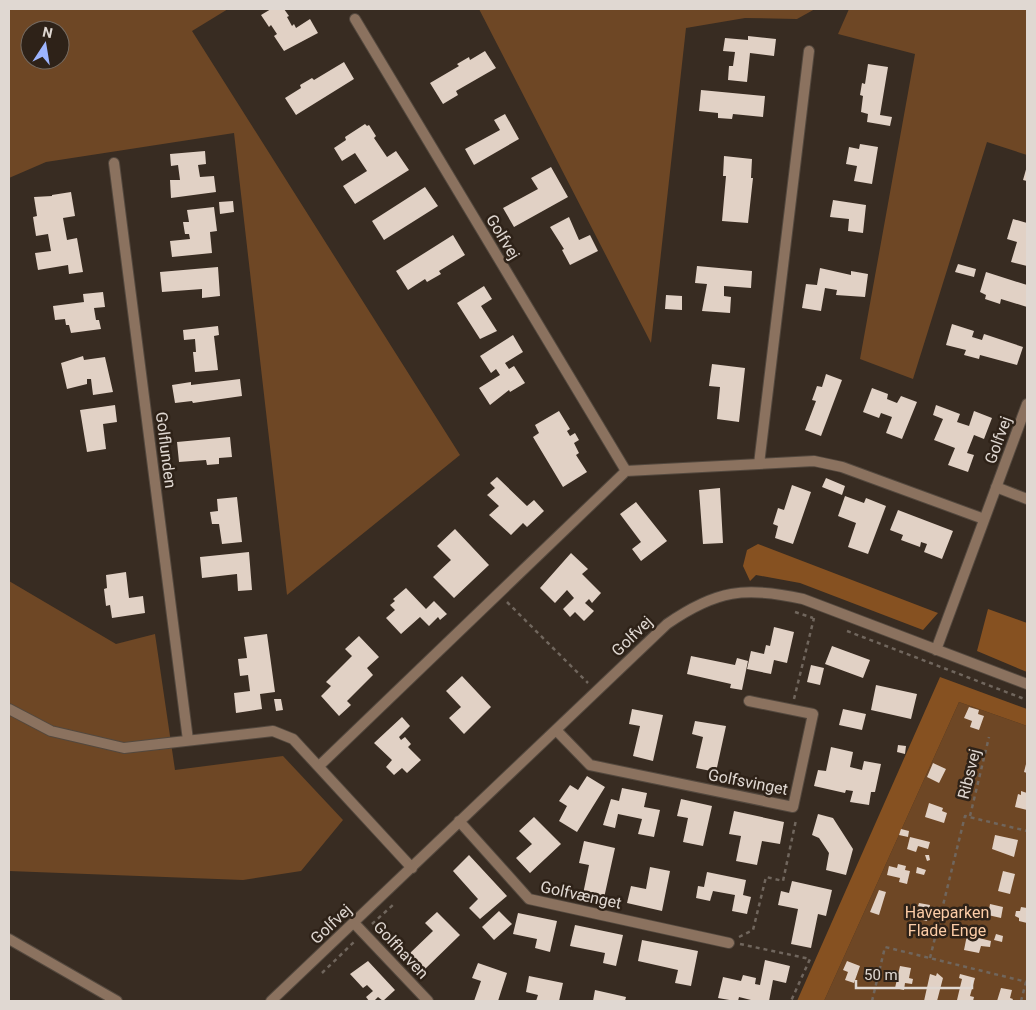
<svg xmlns="http://www.w3.org/2000/svg" width="1036" height="1010" font-family="Roboto,sans-serif">
	<style>
		.green { fill: #6e4725; fill-rule: evenodd }
		.forest { fill: #865121 }
		.building { fill: #e1d1c5 }
		.lines { fill: none; stroke-linecap: round; stroke-linejoin: round }
		.street-casing { stroke: #53483e; stroke-width: 12 }
		.path { stroke: #70665d; stroke-width: 2.5; stroke-dasharray: 4 4; stroke-linecap: butt }
		.street { stroke: #8b725f; stroke-width: 10 }
		.labels { text-anchor: middle; dominant-baseline: central; stroke-width: 5; stroke-linejoin: round; paint-order: stroke }
		.street-label { font-size: 16px; fill: #e0d8d2; stroke: #2e2218 }
		.park-label { font-size: 16px; fill: #fccca6; stroke: #2e2218 }
	</style>
	<rect width="100%" height="100%" fill="#382c22"/>
	<path class="green" d="M9,9H228L192,31L460,455L287,595L234,133L46,162L9,178ZM30,30H60V60H30Z
		M479,9H815L797,19L745,18L686,28L651,343Z
		M849,9H1027V155L987,142L913,379L860,359L915,54L838,34Z
		M9,581L116,644L155,634L175,770L283,756L343,820L301,871L243,880L9,871Z
		M959,702L1027,726V1001H824Z"/>
	<path class="forest" d="M758,544L938,613L923,630L800,583L756,575L750,581L743,566L747,550Z
		M988,609L1027,623V672L977,651Z
		M940,677L1027,709V726L959,702L824,1001H797Z"/>
	<path class="building" d="M271,9H284L289,16L287,17L292,26L294,24L296,28L310,19L318,33L284,51L274,36L277,34L271,25L269,27L261,15Z
		M748,36L776,39L774,56L750,53L747,82L728,80L729,66H733L735,52L723,51L725,38L748,40Z
		M485,51L496,68L456,91L458,95L443,104L430,83L459,66L457,64L469,57L470,60Z
		M344,62L354,79L296,115L285,98L301,88L300,85L312,78L314,80Z
		M868,64L888,67L880,115L892,117L890,126L867,122L868,114L861,112L863,96L860,95L862,83L865,84Z
		M701,90L765,96L763,117L733,114L732,119L718,118V113L699,111Z
		M505,114L519,139L474,165L465,149L500,130L494,120Z
		M365,124L367,126L369,125L376,136L374,138L387,157L396,151L409,170L355,204L343,186L367,171L355,153L342,161L334,148L346,140L345,137Z
		M860,144L878,147L872,184L854,181L857,166L846,164L849,147L859,149Z
		M205,151L206,164L198,165L200,177L214,176L216,192L171,198L170,180H180L178,165L171,166L170,154Z
		M724,156L752,159L751,178H753L748,223L722,221L726,176H723Z
		M1027,166V181L1023,180Z
		M551,167L568,197L514,227L503,208L538,189L531,178Z
		M425,187L438,206L384,240L372,221Z
		M71,192L75,216L63,218L67,240L77,238L83,272L69,274L68,265L38,270L35,253L51,251L48,234L36,236L33,217L37,216L34,197L52,196V195Z
		M833,200L866,205L863,233L848,231L849,219L830,217Z
		M233,201L234,212L220,214L219,202Z
		M214,207L217,231L210,232L212,253L172,257L170,241L190,239L189,234H185L183,222H189L187,210Z
		M569,217L579,240L590,235L598,251L570,265L562,250L564,249L550,227Z
		M1013,219L1027,223V266L1011,262L1017,242L1007,239Z
		M453,235L465,255L439,271L441,274L427,282L425,279L408,290L396,271Z
		M958,264L976,269L974,277L955,272Z
		M697,266L752,271L751,288L724,286V296L731,297L730,313L702,311L707,284L695,283Z
		M218,267L220,296L202,298V289L162,292L160,272Z
		M820,268L851,275V271L868,274L865,297L836,295L837,290L825,288L821,311L802,308L806,284L817,285Z
		M986,272L1027,285V307L1001,299L1000,304L985,299L986,295L980,292Z
		M484,286L492,299L481,306L497,331L480,339L457,303Z
		M103,292L105,307L94,308L96,320H99L101,329L71,333L69,325H66L65,319L55,320L53,306L84,302L83,294Z
		M666,295L682,296V310L665,309Z
		M952,324L974,331L972,337L982,340L984,334L1023,347L1017,365L980,355L979,359L964,355L966,350L946,345Z
		M218,326L219,335L214,336L218,370L195,372L193,352H196L195,339L184,340L183,330Z
		M513,335L523,352L505,363L509,369L514,366L525,383L510,392L509,390L490,405L479,388L500,375L496,369L491,373L480,356Z
		M83,356L84,360L105,357L113,392L93,395L91,379H87V384L67,389L61,363Z
		M712,364L745,368L739,422L717,419L720,387L709,386Z
		M826,374L842,380L821,436L805,430L816,401L812,400L817,386L822,387Z
		M240,379L242,396L193,403L192,401L175,403L172,385L191,382V385Z
		M872,388L888,394L887,399L897,403L901,396L917,402L902,439L886,433L892,417L881,413L879,418L863,412Z
		M115,405L117,422L103,424L106,449L87,452L80,410Z
		M936,405L960,414L957,422L969,426L974,411L992,418L984,439L974,435L967,453L974,455L968,472L948,465L955,448L934,440L943,419L933,415Z
		M559,411L570,429L567,431L570,436L575,433L579,440L574,443L579,453L576,455L587,472L563,487L533,437L539,433L535,425Z
		M230,437L232,457L219,458V464L207,465L206,460L179,462L177,442Z
		M497,477L527,506L534,500L544,511L527,527L523,523L511,535L489,515L499,506L487,495L495,488L490,483Z
		M826,478L845,486L842,495L822,487Z
		M792,485L811,492L793,544L775,538L778,526L773,524L778,508L784,510Z
		M720,488L723,543L703,544L699,490Z
		M845,496L864,503L866,498L886,506L868,554L848,547L856,523L838,516Z
		M237,497L242,542L222,544L219,524H212L210,512L218,511L217,499Z
		M636,502L667,541L641,561L632,549L641,542L620,514Z
		M898,510L953,531L942,559L924,552L927,544L921,542L920,547L901,540L903,535L890,530Z
		M455,529L489,565L454,598L433,577L451,560L437,546Z
		M249,552L252,590L238,591L237,574L202,578L200,557Z
		M571,553L588,569L582,574L601,593L592,603L589,599L585,603L594,611L584,621L575,612L570,617L563,609L574,598L567,590L555,603L540,588Z
		M126,572L129,598L143,596L145,613L112,618L110,605L106,606L104,589L107,588L106,575Z
		M406,588L426,609L434,601L447,614L440,620L438,617L429,626L420,617L401,634L386,618L395,610L390,605L395,601L393,599Z
		M774,627L794,632L787,663L774,660L771,674L747,669L751,651L764,654L766,645L770,646Z
		M267,634L275,692L260,694L262,709L236,713L234,693L250,691L248,675L240,676L238,659L247,658L244,637Z
		M359,636L379,657L367,668L373,675L347,701L351,705L339,716L321,696L331,686L326,682L352,656L345,649Z
		M832,646L870,660L863,678L825,664Z
		M691,656L735,665L737,658L748,661L742,690L730,688L731,684L687,674Z
		M811,665L824,668L820,685L807,682Z
		M462,676L491,707L464,734L449,718L461,707L446,691Z
		M876,685L917,694L911,719L871,710Z
		M274,699H281L283,710L276,711Z
		M969,707L979,710L978,714L984,716L979,730L970,727L972,721L964,718Z
		M632,709L663,715L653,761L633,756L640,726L629,724Z
		M843,709L866,714L862,730L839,725Z
		M402,717L410,726L399,737L401,740L405,737L411,744L408,747L421,760L407,773L402,768L394,775L386,767L392,760L374,743Z
		M695,721L726,726L716,772L696,768L703,737L692,734Z
		M898,745L906,746L905,754L897,752Z
		M831,747L853,752L850,767L862,770L864,761L881,764L875,792H871L869,805L850,802L853,791L846,790L845,793L814,786L818,770L826,771Z
		M1027,760V773L1024,772Z
		M933,763L946,769L939,783L927,777Z
		M587,776L605,787L577,832L559,821L567,806L559,801L570,785L578,790Z
		M622,788L647,793L644,807L660,810L654,837L638,834L642,819L618,814L615,828L603,825L611,799L619,801Z
		M1021,791L1027,793V810L1015,807L1018,794L1021,795Z
		M681,799L712,806L703,846L683,842L688,818L677,816Z
		M929,803L943,808L942,811L947,813L944,823L925,817Z
		M734,811L784,822L780,844L762,841L757,865L736,861L741,836L729,834Z
		M818,814L833,818L853,849L846,875L826,870L829,853L819,838L812,835Z
		M534,817L561,844L530,873L516,858L532,844L519,831Z
		M901,829L909,831L908,837L899,835Z
		M995,835L1018,840L1014,857L992,849Z
		M910,837L930,842L928,849L918,846L916,852L907,849Z
		M584,841L615,848L604,898L583,894L589,865L579,863Z
		M469,855L507,896L480,919L469,908L478,899L453,871Z
		M925,855H929L930,860L927,861Z
		M898,864L906,866L905,870L910,871L907,884L899,882L900,878L887,875L889,866L897,868Z
		M650,867L670,871L662,911L627,903L631,886L646,889Z
		M917,867L926,870L924,875L916,873Z
		M1003,871L1015,874L1010,894L998,891Z
		M707,872L746,880L743,895L751,897L747,914L732,911L735,895L713,891L710,901L696,898L698,886L704,887Z
		M792,881L832,890L826,916L818,914L811,948L791,944L798,909L778,905L781,891L789,893Z
		M879,890L886,892L879,915L870,912Z
		M919,903L930,905L927,921L918,919L920,907L918,906Z
		M990,904L1003,907L1001,918L988,915Z
		M1021,907L1027,908V923L1019,921V918L1015,916L1016,911H1020Z
		M499,911L512,924L494,940L482,927Z
		M437,912L460,935L424,970L409,954L433,931L425,923Z
		M518,913L557,921L550,952L535,948L537,939L513,934Z
		M575,925L623,935L616,966L603,963L605,953L570,946Z
		M996,934L1003,936L1002,942L994,940Z
		M967,935L991,941L990,947L981,946L979,953L964,950Z
		M642,940L698,951L691,986L675,983L678,970L638,961Z
		M765,960L790,966L786,983L773,980L769,1001H750L751,1000L739,997L738,1001H735L718,998L723,977L741,981L743,975L756,978L755,984L760,985Z
		M368,961L395,990L383,1001L378,997L374,1001H369L366,997L373,991L367,985L363,988L350,974Z
		M847,961L860,966L854,983L845,980L848,972L843,970Z
		M478,963L507,973L498,1001H474L481,981L472,978Z
		M900,966L911,968L909,978L913,979L912,984L905,983L904,990L895,988Z
		M937,973L943,978L937,1001H924L930,974L936,976Z
		M960,974L975,978L970,996L974,997L973,1001L957,1000L962,979L959,978Z
		M529,976L563,983L559,1001H536L538,995L526,992Z
		M1001,988L1012,990L1010,998L1013,999L1012,1001H997Z
		M595,990L626,997L625,1001H593Z"/>
	<g class="lines">
		<g class="street-casing">
			<path id="street" d="M355,19L626,471
				M114,163L188,740
				M759,464L809,51
				M996,487L1027,499
				M936,650L1027,404
				M9,709L51,731L124,748L273,731L293,739L412,868
				M556,730L590,765L793,807L813,714L749,701
				M319,766L626,471L814,461L842,467L984,519
				M459,821L529,899L729,943
				M354,923L428,1001
				M9,939L117,1001
				M271,1001L667,624C716,590 745,586 803,599L1027,684"/>
		</g>
		<path class="path" d="M507,602L588,683
			M795,612L813,618
			M847,631L1027,700
			M794,699L814,618
			M970,816L989,737
			M372,924L394,904
			M739,937L753,930L766,877L783,881L796,820
			M740,944L810,959L791,1001
			M930,958L965,816L1027,831
			M322,973L354,942
			M872,1001L885,947L1027,982
			M1021,1001L1026,982"/>
		<use href="#street" class="street"/>
	</g>
	<g class="labels">
		<g class="street-label">
			<text transform="translate(503 237) rotate(59)">Golfvej</text>
			<text transform="translate(998 440) rotate(-70)">Golfvej</text>
			<text transform="translate(166 450) rotate(83)">Golflunden</text>
			<text transform="translate(632 636) rotate(-44)">Golfvej</text>
			<text transform="translate(969 774) rotate(-76)">Ribsvej</text>
			<text transform="translate(748 782) rotate(11)">Golfsvinget</text>
			<text transform="translate(581 895) rotate(12)">Golfvænget</text>
			<text transform="translate(331 924) rotate(-43)">Golfvej</text>
			<text transform="translate(401 950) rotate(47)">Golfhaven</text>
		</g>
		<g class="park-label">
			<text x="947" y="912">Haveparken<tspan x="947" dy="18">Flade Enge</tspan></text>
		</g>
	</g>
	<rect width="1036" height="1010" fill="none" stroke="#e0d8d2" stroke-width="20"/>
	<g transform="translate(45 45) rotate(12)"><circle r="24" fill="#2e2218" stroke="#756b62"/>
	<path d="M0-4L9 19L0 12L-9 19Z" fill="#9db4fd"/>
	<text y="-8" font-size="14" font-weight="bold" text-anchor="middle" fill="#e0d8d2">N</text>
	</g>
	<path d="M856 980v8h116v-8" fill="none" stroke="#e0d8d2" stroke-width="2.5"/>
	<text x="864" y="980" font-size="15" fill="#e0d8d2" stroke="#2e2218" stroke-width="4" paint-order="stroke">50 m</text>
</svg>
